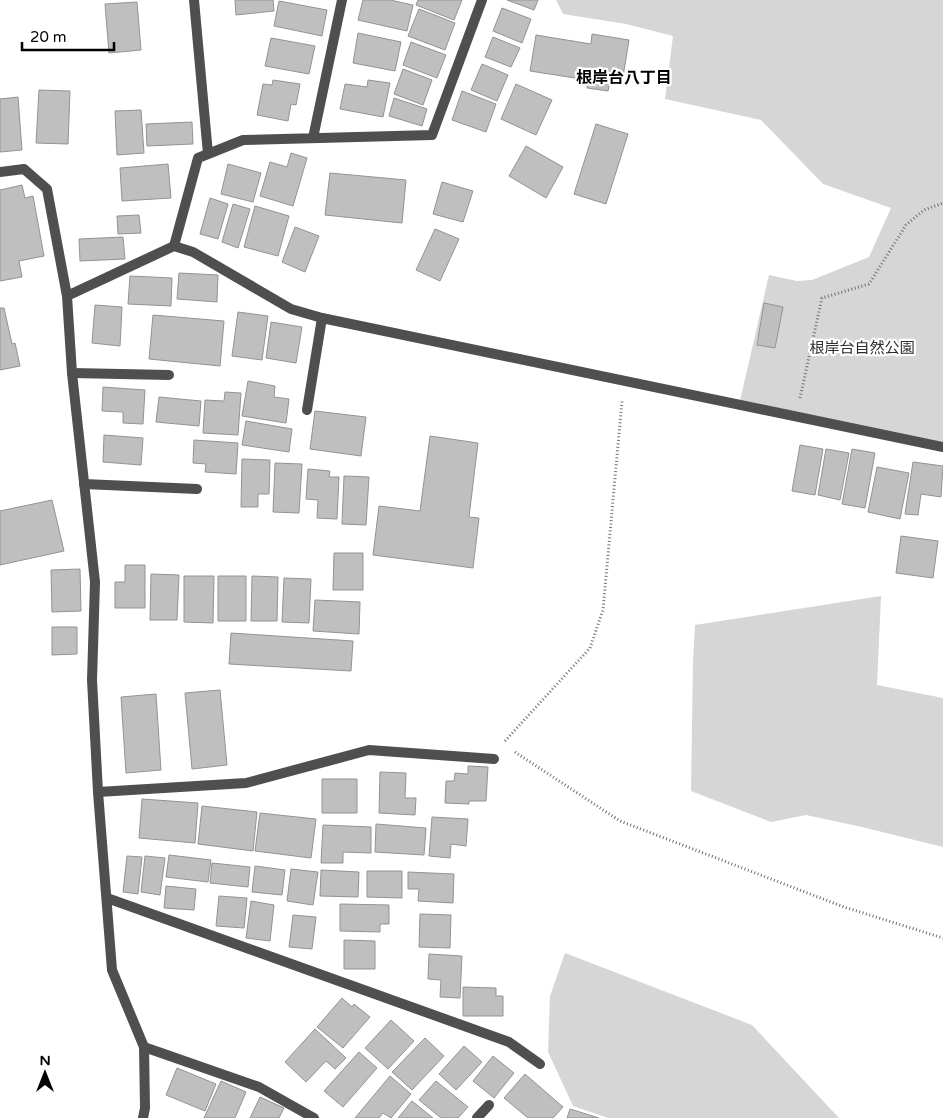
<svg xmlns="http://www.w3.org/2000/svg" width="943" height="1118" font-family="'Varela Round','Noto Sans JP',sans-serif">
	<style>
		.green { fill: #d6d6d6 }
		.building { fill: #bfbfbf; stroke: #939393 }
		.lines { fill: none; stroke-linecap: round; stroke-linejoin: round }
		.path { stroke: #717171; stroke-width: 3; stroke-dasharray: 1 2.5; stroke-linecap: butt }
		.service { stroke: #4f4f4f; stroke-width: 10 }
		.minor { stroke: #4f4f4f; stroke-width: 10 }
		.labels { text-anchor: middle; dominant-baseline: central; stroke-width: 4.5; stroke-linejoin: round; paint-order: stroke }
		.park-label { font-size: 15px; fill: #2d2d2d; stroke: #fff }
		.neighbourhood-label { font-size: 16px; font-weight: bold; fill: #000; stroke: #fff }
	</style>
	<rect width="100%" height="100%" fill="#fff"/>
	<path class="green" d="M556,0H943V447L739,405L769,275L797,281L812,280L869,257L891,208L823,184L761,120L665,99L673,36L626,24L563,14Z
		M881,596L877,685L943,698V847L862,827L806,815L771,822L691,791L693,661L695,625Z
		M565,953L752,1025L839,1118H608L573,1106L548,1052L550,996Z"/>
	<path class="building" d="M235,0H273L274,11L236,15Z
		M363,0H390L413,5L407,31L358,20Z
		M418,0H462L454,20L416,5Z
		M507,0H538L534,10Z
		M279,1L327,10L322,36L274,26Z
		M137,2L141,50L109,53L105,4Z
		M502,8L531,19L522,43L493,31Z
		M419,9L455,23L445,50L408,36Z
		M358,33L401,42L395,71L353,63Z
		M592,34L629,40L622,83L610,81L608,91L587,88L588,80L530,71L536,35L591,44Z
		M493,37L520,48L511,67L485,57Z
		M271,38L315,46L309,74L265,66Z
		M411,42L446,55L437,78L403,65Z
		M482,64L508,75L497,101L471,90Z
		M403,69L432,80L423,105L394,94Z
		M273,80L300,84L296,105L291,104L288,121L257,115L263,84L272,85Z
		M368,80L390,83L383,117L340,109L345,84L367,87Z
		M516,84L552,100L536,135L501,119Z
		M39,90L70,91L68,144L36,143Z
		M462,91L496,104L486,132L452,120Z
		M18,97L22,150L0,152V99Z
		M394,98L427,109L422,126L389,116Z
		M141,110L144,153L117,155L115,111Z
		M192,122L193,144L147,146L146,124Z
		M596,124L628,134L606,204L574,194Z
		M526,146L563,167L546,198L509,176Z
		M291,153L307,158L293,206L260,196L270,162L287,167Z
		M168,164L171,198L122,201L120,168Z
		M228,164L261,173L253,202L221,194Z
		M330,173L406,180L402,223L325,215Z
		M442,182L473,191L463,222L433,214Z
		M22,185L25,198L33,196L44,256L19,261L22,277L0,281V190Z
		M210,198L228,204L218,239L200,234Z
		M233,204L250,209L238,248L222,242Z
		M255,206L289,216L278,256L244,247Z
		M139,215L141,233L118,234L117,216Z
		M295,227L319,236L305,272L282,262Z
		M435,229L459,239L440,281L416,270Z
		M123,237L125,259L80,261L79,239Z
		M179,273L218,275L217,302L177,299Z
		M130,276L172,278L171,306L128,304Z
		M764,303L783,307L775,348L757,345Z
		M95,305L122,307L120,346L92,343Z
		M0,308H4L12,344L15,343L20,366L0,370Z
		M238,312L268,316L262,360L232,356Z
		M153,315L224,321L220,366L149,359Z
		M271,322L302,327L296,363L266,358Z
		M248,381L275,386L274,397L289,399L286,423L242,416Z
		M103,387L145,390L143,424L123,423V412L102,411Z
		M225,392L241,393L238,435L203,433L205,400L224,401Z
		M159,397L201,401L199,426L156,422Z
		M315,411L366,417L361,456L310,449Z
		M246,421L292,429L289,452L242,445Z
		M104,435L143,438L141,465L103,462Z
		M430,436L478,443L469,517L479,518L473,568L373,555L379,506L420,511Z
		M194,440L238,443L236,474L205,472L206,464L193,463Z
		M800,445L823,449L815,495L792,491Z
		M826,449L849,453L840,500L818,495Z
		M852,449L875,453L865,508L842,504Z
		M242,459L270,460L269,494H258V507H241Z
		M913,462L943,466L941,497L921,494L918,515L905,514Z
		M275,463L302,464L299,513L273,512Z
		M877,467L909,473L900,519L868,512Z
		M308,469L330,471L329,477H339L337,519L317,518L318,500L306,499Z
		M344,476L369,477L366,525L342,524Z
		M52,500L64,551L0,565V511Z
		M901,536L938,541L933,578L896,573Z
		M334,553H363V590H333Z
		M125,565H145V608H115V582H125Z
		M80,569L81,611L52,612L51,570Z
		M151,574L179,575L177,620H150Z
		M184,576H214L213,623L184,622Z
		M218,576H246V621H218Z
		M252,576L278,577L277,621H251Z
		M284,578L311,579L309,623L282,622Z
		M315,600L360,602L359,634L313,631Z
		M52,627H77V654L52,655Z
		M231,633L353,641L351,671L229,664Z
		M220,690L227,765L192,769L185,693Z
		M156,694L161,770L126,773L121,697Z
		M468,766L488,767L486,801H469V804L445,803L446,781H454L455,773L468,774Z
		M380,772L406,773L405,798H416L415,815L379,813Z
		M322,779H357V813H322Z
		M142,799L198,803L195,843L139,838Z
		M202,806L257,812L253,851L198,844Z
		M260,813L316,819L311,858L255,851Z
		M432,817L468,819L466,846L451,844L450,858L429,856Z
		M376,824L426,828L424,855L375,852Z
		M323,825L371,827V853L343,852V863H321Z
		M169,855L211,860L208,882L166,877Z
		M127,856L142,857L138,894L123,892Z
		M145,856L165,858L160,895L141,892Z
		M212,863L250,867L248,887L210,883Z
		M255,866L285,870L282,895L252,892Z
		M291,869L318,872L313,905L287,901Z
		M321,870L359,872L358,897L320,896Z
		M367,871H402V898L367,897Z
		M408,872L454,874L453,903L418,901L419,889H408Z
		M166,886L196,889L194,910L164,908Z
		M219,896L247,898L244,928L216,926Z
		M251,901L274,905L270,941L246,938Z
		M340,904L389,905V924H380V932L340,931Z
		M420,914L451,915L450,948L419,947Z
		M293,915L316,917L312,949L289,947Z
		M344,940L375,941V969H344Z
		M429,954L462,956L460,998L440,997L441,980L428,979Z
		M463,987L496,988V996H503V1016H463Z
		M342,998L352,1007L354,1004L370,1017L343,1048L317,1027Z
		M391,1020L414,1041L388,1069L365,1048Z
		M315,1029L346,1058L335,1069L326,1061L306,1082L285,1062Z
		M425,1038L444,1056L412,1090L392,1072Z
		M464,1046L482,1062L456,1090L439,1074Z
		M359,1052L377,1068L343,1107L324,1091Z
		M493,1056L514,1073L494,1098L473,1081Z
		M177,1068L216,1084L205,1111L166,1095Z
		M525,1074L563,1107L553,1118H528L504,1098Z
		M390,1076L411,1094L391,1118L383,1113L379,1118H355Z
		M221,1081L246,1092L235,1118H204Z
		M436,1081L468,1107L458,1118H441L419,1100Z
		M260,1097L284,1108L279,1118H250Z
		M412,1101L433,1118H398Z
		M570,1109L599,1118H567Z"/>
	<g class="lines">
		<path class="path" d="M800,398L822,298L869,284L906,225L924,210L943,203
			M505,741L590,648L603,610L622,401
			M515,752L620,821L844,907L943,938"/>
		<path class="service" d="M194,0L208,154
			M313,138L342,0
			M174,246L198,158L243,140L432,135L482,0
			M72,373L169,375
			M307,410L322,318
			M84,484L197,489
			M98,792L246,783L369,750L494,759
			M107,898L509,1042L540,1064
			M477,1118L489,1105"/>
		<path class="minor" d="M0,172L24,169L47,189L67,296L72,373L95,582L92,680L98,792L112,970L144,1047L145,1108L143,1118
			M67,296L174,246L193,252L291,309L322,318L943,447
			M144,1047L259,1087L314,1118"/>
	</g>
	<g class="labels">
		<g class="park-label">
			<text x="862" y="348">根岸台自然公園</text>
		</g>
		<g class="neighbourhood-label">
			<text x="624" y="78">根岸台八丁目</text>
		</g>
	</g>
	<g transform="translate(45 1073)" stroke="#ffffff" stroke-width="4" paint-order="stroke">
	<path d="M0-4L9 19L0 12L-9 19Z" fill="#000000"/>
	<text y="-8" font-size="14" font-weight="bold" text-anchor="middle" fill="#000000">N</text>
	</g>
	<path d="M22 42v8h92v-8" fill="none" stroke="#000000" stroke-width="2.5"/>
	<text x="30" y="42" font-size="15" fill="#000000" stroke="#ffffff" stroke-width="4" paint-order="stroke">20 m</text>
</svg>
